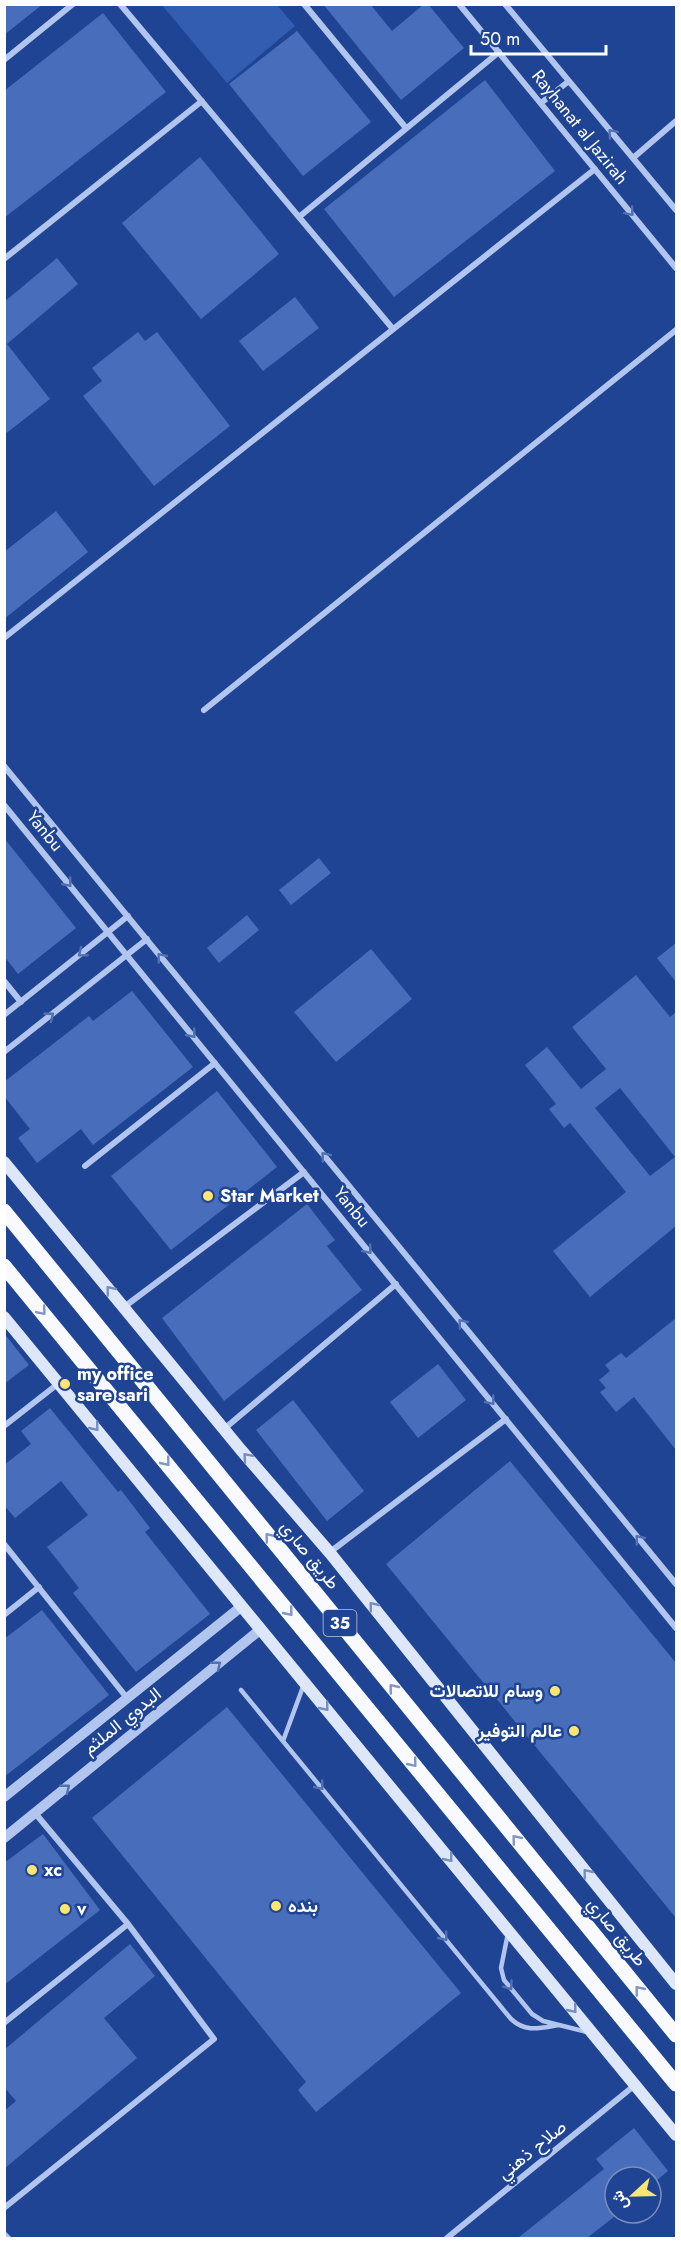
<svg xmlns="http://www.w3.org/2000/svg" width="681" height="2243" font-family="Jost,Vazirmatn,sans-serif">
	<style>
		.green { fill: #325db1 }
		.building { fill: #486dba; fill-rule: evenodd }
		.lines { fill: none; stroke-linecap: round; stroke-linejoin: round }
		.service { stroke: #b1c5ee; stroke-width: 4.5 }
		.minor { stroke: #b1c5ee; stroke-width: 6 }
		.tertiary { stroke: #b1c5ee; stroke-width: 10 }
		.secondary { stroke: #dee7fa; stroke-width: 12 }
		.primary { stroke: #f8faff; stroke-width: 15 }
		.oneway { stroke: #5271b3 }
		.oneway2 { stroke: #758dc1 }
		.oneway3 { stroke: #8196c4 }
		.poi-dot { fill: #fce571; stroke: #1f4493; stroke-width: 2 }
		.labels { text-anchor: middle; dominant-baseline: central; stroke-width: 5; stroke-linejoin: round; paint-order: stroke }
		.shield { fill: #1f4493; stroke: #bcc7df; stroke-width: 1.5 }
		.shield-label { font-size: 16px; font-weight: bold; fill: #fff }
		.street-label { font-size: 18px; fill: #fff; stroke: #1f4493 }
		.poi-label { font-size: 18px; font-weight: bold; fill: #fff; stroke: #1f4493; text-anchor: start }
	</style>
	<rect width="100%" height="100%" fill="#1f4493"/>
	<path class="green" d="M162,5H277L295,26L227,83Z"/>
	<path class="building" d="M4,4H43L4,35Z
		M323,4H370L392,31L424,4H428L464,48L401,100Z
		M103,13L166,92L4,218V91Z
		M297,31L371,122L303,176L229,84Z
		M485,80L555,171L394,297L324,209Z
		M200,157L279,254L201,319L122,223Z
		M57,258L78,284L7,344L50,399L4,435V302Z
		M295,297L319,328L263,371L239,341Z
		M138,332L145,341L157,332L230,426L154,486L83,396L102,381L92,368Z
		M56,511L88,552L4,619V552Z
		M4,838L76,928L18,974L4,956Z
		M319,858L331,873L291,905L279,890Z
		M247,915L259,930L219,963L207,948Z
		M676,943V982L657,958Z
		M371,949L412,999L336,1062L294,1012Z
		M636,975L670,1017L676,1012V1226L590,1297L553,1251L626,1192L570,1123L564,1128L549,1109L556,1104L525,1065L547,1047L581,1089L606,1069L572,1027ZM620,1088L675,1157L650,1176L595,1108Z
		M132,991L193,1067L93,1145L81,1129L37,1163L18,1138L30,1129L4,1096V1082L89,1016L93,1021Z
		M217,1091L277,1167L171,1250L111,1176Z
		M307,1204L335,1240L327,1246L362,1290L224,1401L162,1318Z
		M676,1318V1450L634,1397L616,1412L600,1392L606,1388L599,1380L610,1371L605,1365L621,1353L626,1358Z
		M4,1333L29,1365L4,1384Z
		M438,1364L466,1400L418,1438L390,1402Z
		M293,1400L364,1491L327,1521L256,1430Z
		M50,1408L118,1492L121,1490L150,1528L145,1532L210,1614L136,1672L73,1593L79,1588L47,1547L88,1515L61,1481L15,1518L4,1505V1465L31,1444L21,1431Z
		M510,1461L676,1663V1918L386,1564Z
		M42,1610L109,1695L4,1777V1639Z
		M227,1707L461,1993L316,2112L298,2090L306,2082L92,1818Z
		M43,1834L100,1910L4,1985V1863Z
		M130,1944L155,1976L104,2018L137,2058L4,2169V2111L16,2101L4,2087V2050Z
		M634,2128L668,2171L651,2185V2177H615V2183L608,2189L615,2197V2213H619L587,2238H518L604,2169L596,2159Z"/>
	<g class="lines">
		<path class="service" d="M241,1690L511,2019C526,2033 540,2028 559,2025
			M283,1741L304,1684
			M508,1933L501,1968L504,1980L532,2014L543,2021L587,2032"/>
		<path class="minor" d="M120,4L393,329
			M304,4L406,128
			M459,4L676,268
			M505,4L676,210
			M4,60L73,4
			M541,103L569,81
			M633,158L676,121
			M299,217L499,52
			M4,259L202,101
			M4,638L595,169
			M204,710L676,330
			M4,766L676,1584
			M4,805L676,1628
			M4,981L21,1002
			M4,1015L128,916
			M4,1052L147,939
			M85,1166L215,1063
			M124,1307L304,1172
			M4,1426L59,1383
			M224,1429L396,1284
			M4,1544L127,1698
			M330,1552L506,1419
			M4,1615L39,1587
			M4,2023L128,1924
			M4,2208L214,2039L128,1924L35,1813
			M4,2234L8,2238
			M447,2238L635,2085"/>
		<path class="tertiary" d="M4,1797L242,1606
			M4,1838L261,1629"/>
		<path class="secondary" d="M4,1162L241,1450L330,1553L676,1984
			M4,1317L676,2135"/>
		<path class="primary" d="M4,1211L676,2035
			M4,1266L676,2084"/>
	</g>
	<defs><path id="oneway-chevron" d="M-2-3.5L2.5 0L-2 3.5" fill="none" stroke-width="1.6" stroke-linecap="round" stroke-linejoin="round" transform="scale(1.5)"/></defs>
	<g class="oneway">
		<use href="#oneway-chevron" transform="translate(612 133) rotate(-130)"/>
		<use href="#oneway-chevron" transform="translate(630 212) rotate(50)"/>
		<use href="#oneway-chevron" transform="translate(68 883) rotate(51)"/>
		<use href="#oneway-chevron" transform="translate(82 953) rotate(141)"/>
		<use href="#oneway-chevron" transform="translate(161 957) rotate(-129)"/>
		<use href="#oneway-chevron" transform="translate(50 1016) rotate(-38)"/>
		<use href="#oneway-chevron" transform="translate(192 1034) rotate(51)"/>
		<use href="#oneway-chevron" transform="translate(325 1156) rotate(-129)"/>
		<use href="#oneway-chevron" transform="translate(368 1250) rotate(51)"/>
		<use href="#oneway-chevron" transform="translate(462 1323) rotate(-129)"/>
		<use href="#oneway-chevron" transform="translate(491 1401) rotate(51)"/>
		<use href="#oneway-chevron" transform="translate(639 1539) rotate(-129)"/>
		<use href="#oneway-chevron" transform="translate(217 1665) rotate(-39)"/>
		<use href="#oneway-chevron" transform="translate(320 1786) rotate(51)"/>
		<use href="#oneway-chevron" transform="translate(66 1788) rotate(-39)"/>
		<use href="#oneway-chevron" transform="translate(444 1937) rotate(51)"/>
		<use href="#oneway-chevron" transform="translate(509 1986) rotate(54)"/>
	</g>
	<g class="oneway2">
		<use href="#oneway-chevron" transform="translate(110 1290) rotate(-129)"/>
		<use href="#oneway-chevron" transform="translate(95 1427) rotate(51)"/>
		<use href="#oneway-chevron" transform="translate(247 1457) rotate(-131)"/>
		<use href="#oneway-chevron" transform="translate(373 1606) rotate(-129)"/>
		<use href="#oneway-chevron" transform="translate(325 1707) rotate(51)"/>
		<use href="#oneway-chevron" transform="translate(449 1858) rotate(51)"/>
		<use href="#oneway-chevron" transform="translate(587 1873) rotate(-129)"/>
		<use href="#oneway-chevron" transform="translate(573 2009) rotate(51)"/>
	</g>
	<g class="oneway3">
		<use href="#oneway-chevron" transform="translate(42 1311) rotate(50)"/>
		<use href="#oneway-chevron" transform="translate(166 1462) rotate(51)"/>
		<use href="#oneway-chevron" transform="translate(269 1537) rotate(-129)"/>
		<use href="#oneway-chevron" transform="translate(289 1612) rotate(51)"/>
		<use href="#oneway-chevron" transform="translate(393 1688) rotate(-129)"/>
		<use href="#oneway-chevron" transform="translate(413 1763) rotate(51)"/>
		<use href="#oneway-chevron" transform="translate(516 1839) rotate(-129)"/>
		<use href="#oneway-chevron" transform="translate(639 1990) rotate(-129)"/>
	</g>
	<g class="poi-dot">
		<circle cx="208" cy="1196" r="6"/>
		<circle cx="65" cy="1384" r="6"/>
		<circle cx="555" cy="1691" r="6"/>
		<circle cx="574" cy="1731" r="6"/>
		<circle cx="32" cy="1870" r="6"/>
		<circle cx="276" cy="1906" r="6"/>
		<circle cx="65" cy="1909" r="6"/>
	</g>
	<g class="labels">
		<rect class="shield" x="323.5" y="1610" width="33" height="26" rx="4.5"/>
		<g class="shield-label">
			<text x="340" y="1623">35</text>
		</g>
		<g class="street-label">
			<text transform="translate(580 127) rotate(51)">Rayhanat al Jazirah</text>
			<text transform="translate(45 831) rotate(51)">Yanbu</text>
			<text transform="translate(352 1207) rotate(51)">Yanbu</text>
			<text transform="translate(310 1555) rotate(51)">طريق صاري</text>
			<text transform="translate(122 1721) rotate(-39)">البدوي الملثم</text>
			<text transform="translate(617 1932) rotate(51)">طريق صاري</text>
			<text transform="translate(532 2150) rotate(-39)">صلاح ذهني</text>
		</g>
		<g class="poi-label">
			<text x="220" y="1196">Star Market</text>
			<text x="77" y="1374">my office<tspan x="77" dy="21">sare sari</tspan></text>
			<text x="543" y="1691" text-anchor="end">وسام للاتصالات</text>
			<text x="562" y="1731" text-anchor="end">عالم التوفير</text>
			<text x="44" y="1870">xc</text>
			<text x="288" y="1906">بنده</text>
			<text x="77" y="1909">v</text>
		</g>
	</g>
	<rect width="681" height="2243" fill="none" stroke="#ffffff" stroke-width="12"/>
	<g transform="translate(633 2195) rotate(248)"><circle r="28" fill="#1f4493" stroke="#798fbe" stroke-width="1.5"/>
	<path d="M0-4.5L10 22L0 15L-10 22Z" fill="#fce571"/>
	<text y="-9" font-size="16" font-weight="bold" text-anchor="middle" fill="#ffffff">ش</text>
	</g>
	<path d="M471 45v9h135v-9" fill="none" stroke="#ffffff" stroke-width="3"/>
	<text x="480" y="45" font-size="18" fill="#ffffff" stroke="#1f4493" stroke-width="4.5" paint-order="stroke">50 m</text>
</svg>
